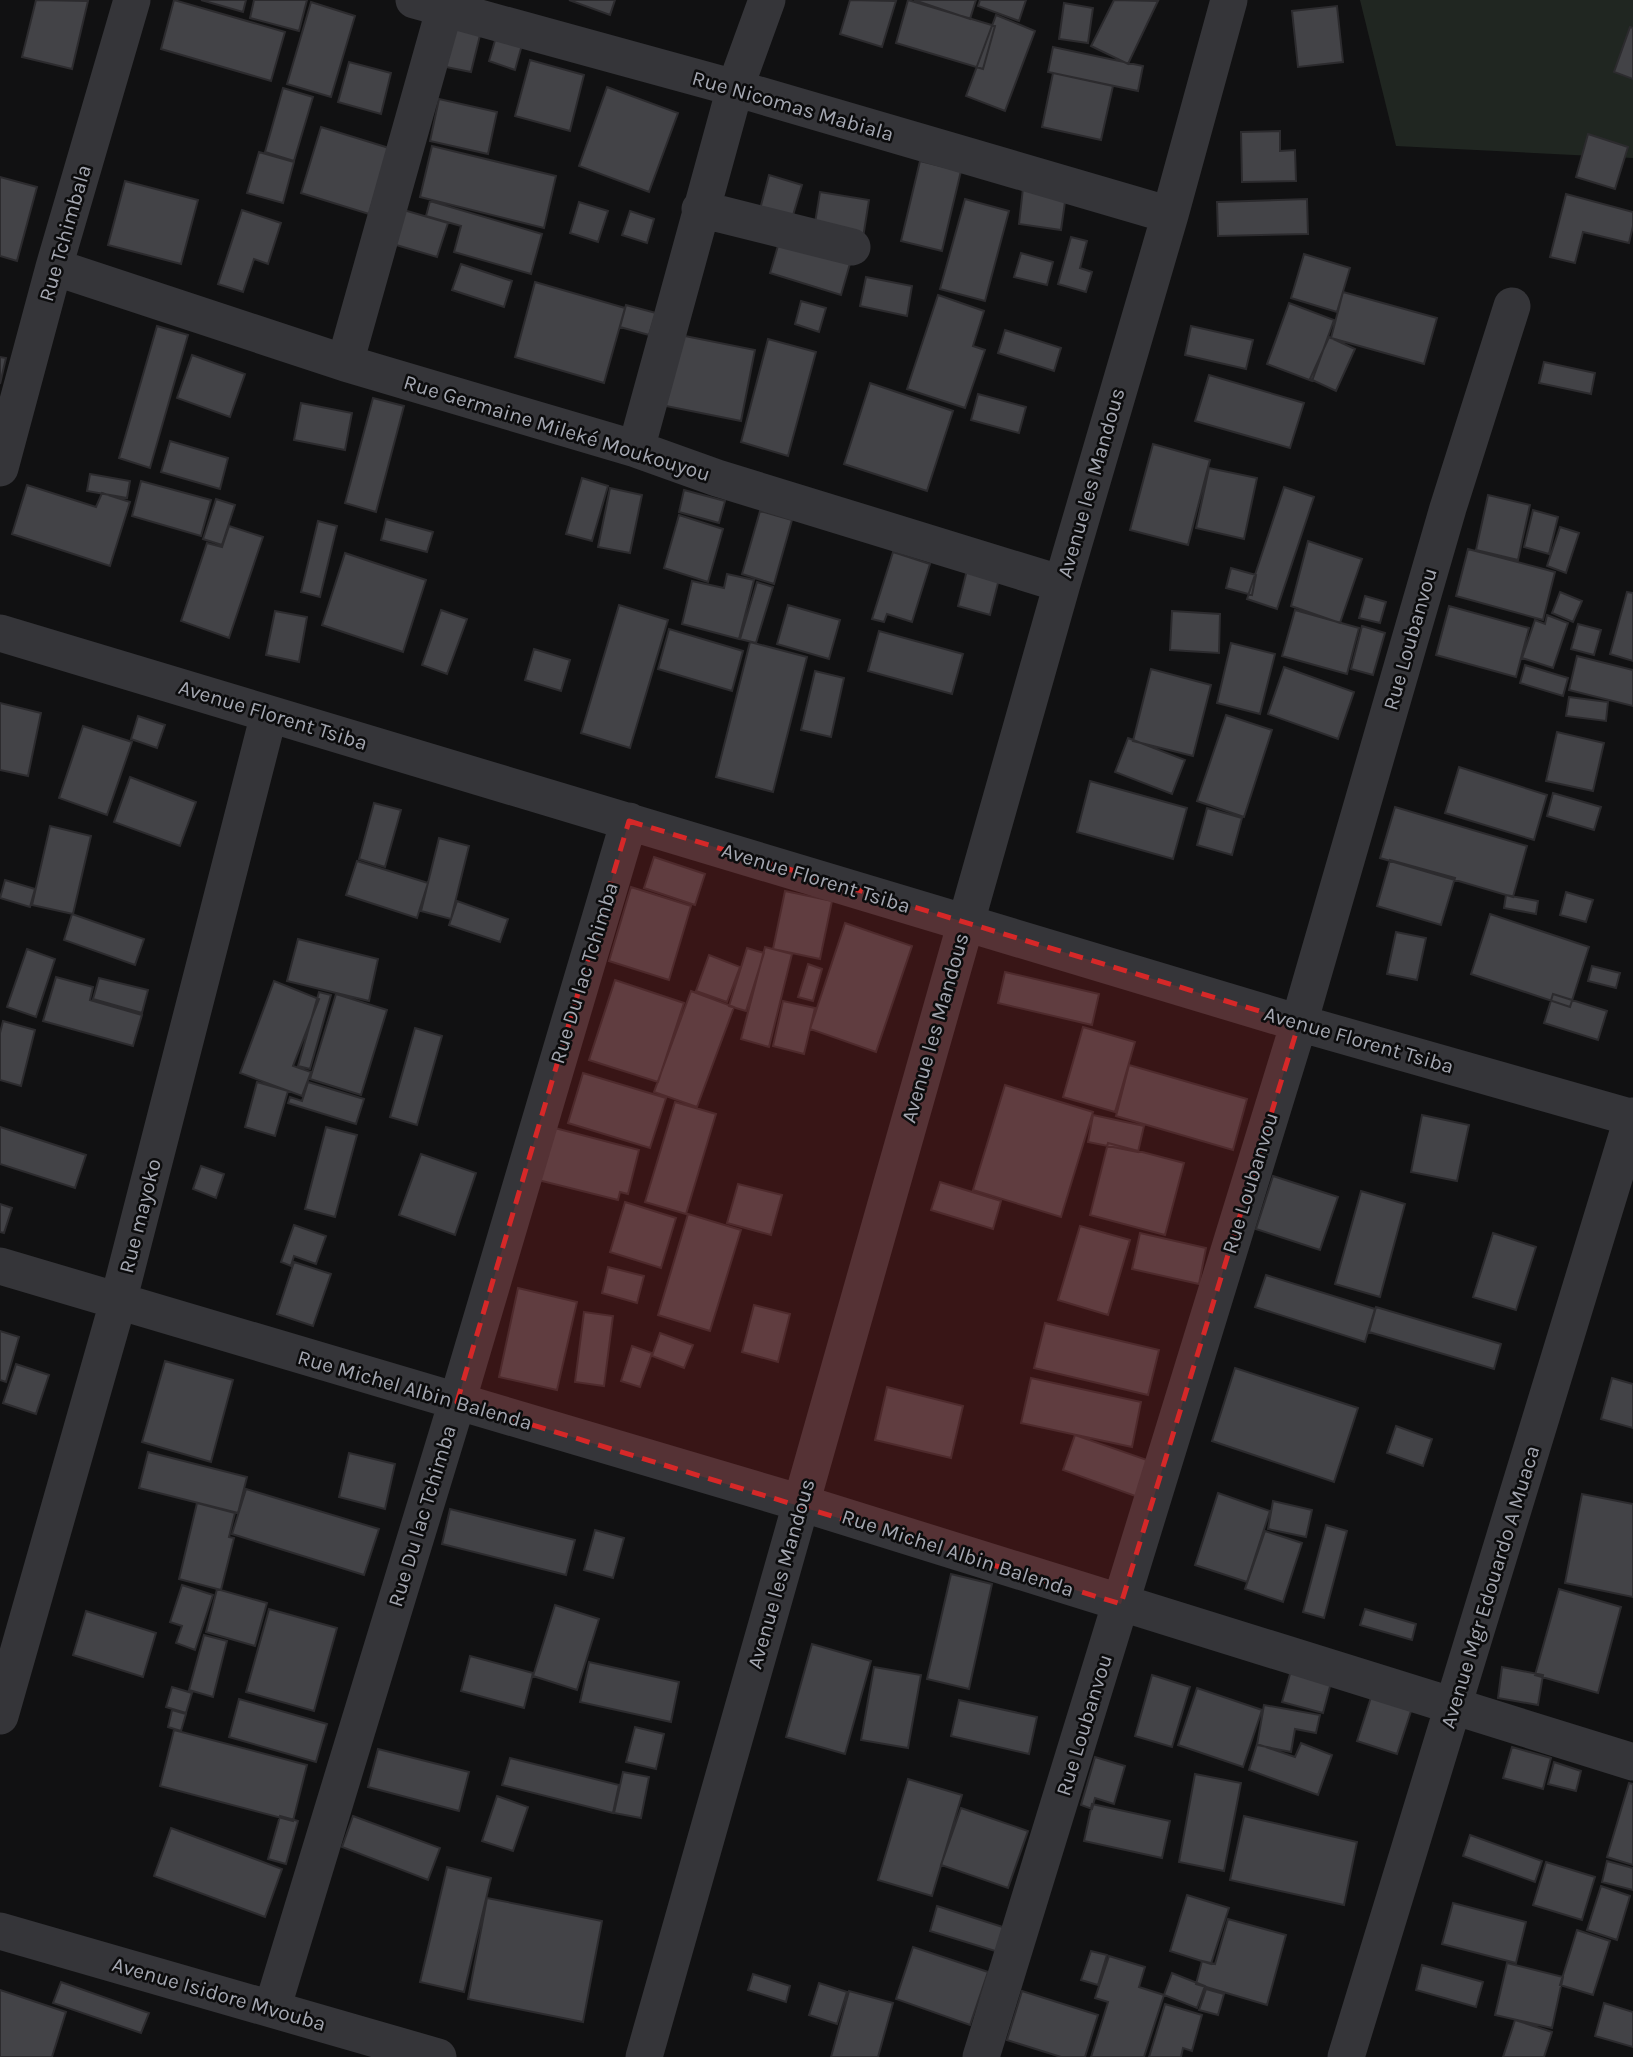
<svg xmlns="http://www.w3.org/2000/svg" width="1633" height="2057" font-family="Karla,sans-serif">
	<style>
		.green { fill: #202621 }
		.building { fill: #434347; stroke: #2c2b2e; stroke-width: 2 }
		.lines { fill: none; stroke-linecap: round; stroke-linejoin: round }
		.minor { stroke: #353539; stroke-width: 37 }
		.marked { fill: #d62828; fill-opacity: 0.2; stroke: #d62828; stroke-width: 5; stroke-dasharray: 14 9; stroke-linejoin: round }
		.labels { text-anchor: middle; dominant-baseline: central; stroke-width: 5; stroke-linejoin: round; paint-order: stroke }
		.street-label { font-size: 21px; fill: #a4a7b1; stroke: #0c0c0d }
	</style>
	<rect width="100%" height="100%" fill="#111112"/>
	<path class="green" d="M1360,0H1633V158L1396,146Z"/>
	<path class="building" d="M36,0L88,1L72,69L22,57Z
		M174,0L285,32L271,81L161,49Z
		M201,0H246L243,12Z
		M254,0H307L299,31L250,18Z
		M569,0H615L610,15Z
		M850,0L896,1L882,47L840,34Z
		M908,0L995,26L983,69L896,43Z
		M914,0H976L970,19Z
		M980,0H1026L1019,21L978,6Z
		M1114,0L1158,1L1128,64L1091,46Z
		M311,2L355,16L331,97L287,84Z
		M1064,3L1093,8L1088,43L1059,39Z
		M1337,6L1343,62L1298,67L1292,11Z
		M996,15L1035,31L1005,111L966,96Z
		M451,20L482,27L471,72L441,66Z
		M1630,27L1633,28V79L1614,72Z
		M496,37L522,45L515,70L489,61Z
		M1053,47L1143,66L1138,91L1048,72Z
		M530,60L584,75L570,131L515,116Z
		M349,62L391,73L381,114L338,102Z
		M1053,73L1113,86L1101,140L1042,127Z
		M607,87L678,113L649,192L579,166Z
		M283,88L313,97L294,161L265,152Z
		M439,99L497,112L488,154L430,141Z
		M321,127L389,148L369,214L301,193Z
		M1280,131V151L1295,150L1296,181L1242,182L1241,132Z
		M1588,134L1628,147L1615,189L1576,177Z
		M432,146L556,176L544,228L420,197Z
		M259,152L294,162L283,203L247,193Z
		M920,161L961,171L942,251L901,241Z
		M769,175L802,185L791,222L759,213Z
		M0,177L37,187L17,261L0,256Z
		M125,181L198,200L181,264L108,245Z
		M1023,188L1066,195L1061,230L1019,224Z
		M820,192L869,200L863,238L814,229Z
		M1566,194L1633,212V226L1629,243L1583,232L1575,263L1550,257Z
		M965,199L1009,211L985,301L940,289Z
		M1307,199L1308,234L1218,236L1217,202Z
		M430,201L542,234L531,274L454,252L461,226L426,216Z
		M579,202L608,211L598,242L570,233Z
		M397,208L448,223L437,257L386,242Z
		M242,210L281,223L268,264L254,259L243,292L218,284Z
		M630,211L654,219L647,243L622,235Z
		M782,232L853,253L841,295L770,273Z
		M1071,237L1087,241L1080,268L1092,272L1086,292L1058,284Z
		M1021,253L1053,262L1047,285L1014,277Z
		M1304,254L1350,268L1337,312L1291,298Z
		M461,264L512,281L504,307L452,290Z
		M866,277L912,286L907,316L860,306Z
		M535,282L625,308L604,383L515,357Z
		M1343,292L1437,318L1424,364L1331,338Z
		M938,295L984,311L973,346L985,350L965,408L907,389Z
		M801,301L826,308L819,332L795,324Z
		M1289,303L1334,320L1312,381L1267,364Z
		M626,305L656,313L649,335L620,327Z
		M157,326L188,335L150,468L119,458Z
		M1191,326L1253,340L1246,369L1185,355Z
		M1005,330L1061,348L1054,371L998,353Z
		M665,332L755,350L741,421L651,403Z
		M1329,337L1355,349L1336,391L1310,379Z
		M768,339L816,352L788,456L741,442Z
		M192,355L245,374L230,417L177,398Z
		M0,357L6,358L0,384Z
		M1544,362L1595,373L1591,394L1539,383Z
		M1209,375L1304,403L1290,448L1195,421Z
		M870,383L953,411L927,491L844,464Z
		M978,394L1026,407L1019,433L971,420Z
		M373,398L404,406L376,512L345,503Z
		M301,403L352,413L345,450L294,440Z
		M170,441L228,458L220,489L161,472Z
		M1153,444L1210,460L1188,545L1130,530Z
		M1209,468L1257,478L1244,539L1196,528Z
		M90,474L130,481L127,498L87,491Z
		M582,478L608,486L592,541L566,534Z
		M141,481L211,500L201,536L132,516Z
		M27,485L96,507L102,493L130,502L110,566L12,534Z
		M1284,487L1314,497L1277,609L1247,599Z
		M610,488L642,495L630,553L598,547Z
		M684,490L725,501L719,523L679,512Z
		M1488,495L1530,505L1518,560L1476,550Z
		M216,499L235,505L222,545L203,539Z
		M1533,510L1558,517L1549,554L1524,547Z
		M760,511L792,520L774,584L742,574Z
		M679,515L723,529L708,582L664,568Z
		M386,519L433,532L427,552L381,540Z
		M318,521L337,526L320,597L301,592Z
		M229,526L263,537L229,638L181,621L207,543L222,547Z
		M1560,527L1579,533L1566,573L1547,566Z
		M1308,541L1362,559L1340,623L1291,606Z
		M1468,549L1555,572L1543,620L1456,596Z
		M893,552L930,564L912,622L887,614L884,622L872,619Z
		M345,553L426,580L403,652L322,625Z
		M1231,568L1256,575L1252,595L1226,588Z
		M967,570L999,579L990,615L958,606Z
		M727,574L754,580L739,639L682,624L692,581L724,588Z
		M757,582L773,587L756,643L740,639Z
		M1560,592L1582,601L1573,622L1552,613Z
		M1627,592L1633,593V661L1610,654Z
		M1365,596L1386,602L1380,623L1359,618Z
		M619,605L668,620L630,748L581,733Z
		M788,605L840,620L829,659L777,644Z
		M1449,606L1529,628L1516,677L1436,655Z
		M441,610L467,619L447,674L422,665Z
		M1295,610L1359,628L1347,674L1282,656Z
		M275,611L307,617L299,662L266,655Z
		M1172,611L1220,614L1219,653L1170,650Z
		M1547,615L1568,623L1553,668L1522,658L1535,620L1545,624Z
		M1578,624L1601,630L1594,655L1571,649Z
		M1362,626L1385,633L1373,675L1351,669Z
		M669,629L743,651L732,691L658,669Z
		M879,631L963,654L952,694L868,671Z
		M750,642L807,657L773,792L716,777Z
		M1231,643L1275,654L1260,714L1217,703Z
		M534,649L570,660L561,691L525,680Z
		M1577,656L1633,670V706L1569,690Z
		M1525,665L1568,678L1563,696L1520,683Z
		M1284,667L1354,692L1338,739L1268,714Z
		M1151,669L1211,685L1193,756L1133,741Z
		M815,671L844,678L831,737L801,730Z
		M1569,697L1608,702L1606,721L1566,716Z
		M0,703L41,713L28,776L0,770Z
		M1226,715L1272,730L1244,817L1197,801Z
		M138,716L165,725L157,748L131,739Z
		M83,726L132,742L107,815L59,798Z
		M1557,732L1604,743L1593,791L1546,781Z
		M1128,738L1185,760L1172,794L1115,772Z
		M1459,767L1547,795L1534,840L1445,813Z
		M130,777L196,802L180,846L114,822Z
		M1090,781L1187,808L1173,859L1077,832Z
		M1553,793L1601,807L1594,830L1547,816Z
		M374,803L401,810L385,867L359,859Z
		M1395,807L1527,846L1513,897L1380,858Z
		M1207,808L1242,818L1232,855L1197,845Z
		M50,826L91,836L73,914L32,905Z
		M439,838L469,846L451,919L421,911Z
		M654,857L705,874L695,905L644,888Z
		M1390,860L1455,878L1441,925L1377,906Z
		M357,861L428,883L417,918L346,895Z
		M5,880L35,889L30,907L0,898Z
		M631,887L691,906L669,980L609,961Z
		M785,891L832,901L820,959L773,949Z
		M1566,892L1593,900L1586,922L1560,915Z
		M1506,895L1538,901L1536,914L1504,908Z
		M457,901L508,919L500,942L449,925Z
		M72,914L144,939L135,965L64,940Z
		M1490,914L1589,947L1570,1007L1471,974Z
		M845,923L912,946L876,1052L810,1029Z
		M1396,932L1426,938L1417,980L1387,974Z
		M298,939L378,959L369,1001L287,981Z
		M765,947L792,954L769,1047L741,1039Z
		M747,948L764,953L746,1011L729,1006Z
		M27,949L55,959L36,1017L7,1007Z
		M709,955L740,967L727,1002L696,991Z
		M808,964L822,969L813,1001L798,997Z
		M1592,966L1620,973L1616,988L1588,981Z
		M1005,972L1099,994L1092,1025L998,1003Z
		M56,977L93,987L90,1000L142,1015L133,1046L43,1021Z
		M99,978L148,990L142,1013L93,999Z
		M615,980L684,1003L658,1082L589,1060Z
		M274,981L319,999L293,1066L311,1072L302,1096L240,1073Z
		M691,991L734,1007L697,1107L654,1092Z
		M319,992L331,995L310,1069L298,1066Z
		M336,994L387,1010L361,1095L310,1079Z
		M1553,994L1607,1011L1598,1040L1544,1023Z
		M783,1001L815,1008L804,1054L773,1046Z
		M3,1021L35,1030L21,1086L0,1080V1033Z
		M1083,1027L1135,1042L1115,1112L1063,1097Z
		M415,1028L442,1036L417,1125L390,1117Z
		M1129,1065L1247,1099L1233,1150L1116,1116Z
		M583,1073L666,1098L650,1148L568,1123Z
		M257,1082L288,1091L275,1136L245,1127Z
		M308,1082L364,1099L356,1124L288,1103L290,1097L302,1101Z
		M1005,1085L1093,1112L1061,1217L973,1190Z
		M675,1102L716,1114L686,1214L645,1202Z
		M1093,1115L1144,1126L1138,1152L1088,1142Z
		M1422,1115L1469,1125L1457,1181L1411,1172Z
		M0,1127L86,1155L75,1188L0,1164Z
		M326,1127L357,1135L335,1217L305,1209Z
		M551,1127L639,1150L628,1194L620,1192L618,1200L538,1180Z
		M1108,1143L1184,1163L1165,1235L1090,1215Z
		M421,1154L476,1173L455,1235L399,1215Z
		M201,1166L224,1174L216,1198L193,1189Z
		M1273,1176L1338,1197L1320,1250L1256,1229Z
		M940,1182L1001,1201L993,1229L931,1210Z
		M738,1184L782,1195L771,1235L727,1223Z
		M1361,1191L1405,1204L1380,1297L1335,1284Z
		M625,1202L676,1218L661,1268L610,1252Z
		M0,1204L12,1208L4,1233L0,1232Z
		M688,1214L741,1230L710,1331L658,1315Z
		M294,1225L326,1236L316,1264L294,1256L291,1266L281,1262Z
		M1080,1226L1130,1240L1108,1315L1058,1300Z
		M1140,1233L1206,1248L1199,1284L1132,1269Z
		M1493,1233L1536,1247L1516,1310L1473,1297Z
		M294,1262L331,1274L313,1326L277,1314Z
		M608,1267L644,1276L637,1303L602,1293Z
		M1266,1275L1375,1309L1365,1342L1255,1307Z
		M518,1288L577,1302L557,1390L499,1377Z
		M754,1305L790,1314L778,1362L742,1352Z
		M1376,1307L1501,1344L1494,1369L1369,1332Z
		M584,1312L613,1316L604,1386L575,1382Z
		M1045,1323L1159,1350L1148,1395L1034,1368Z
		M0,1331L19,1337L6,1382L0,1380Z
		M660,1333L693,1345L684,1368L652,1356Z
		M632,1346L652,1353L640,1387L621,1381Z
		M165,1361L233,1380L211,1462L142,1442Z
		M16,1364L49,1375L36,1414L3,1403Z
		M1235,1368L1358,1408L1334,1482L1212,1441Z
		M1031,1378L1141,1402L1132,1447L1021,1423Z
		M1612,1378L1633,1384V1428L1601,1419Z
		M887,1387L963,1406L951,1458L875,1440Z
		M1396,1426L1432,1439L1423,1466L1387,1453Z
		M1075,1435L1150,1461L1138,1497L1063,1470Z
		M148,1452L247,1477L238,1513L139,1488Z
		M349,1453L395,1464L385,1509L339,1497Z
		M246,1489L379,1529L364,1575L232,1534Z
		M1218,1493L1270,1511L1247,1582L1195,1565Z
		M1582,1494L1633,1504V1597L1565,1583Z
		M1273,1501L1312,1510L1306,1537L1268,1529Z
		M197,1503L235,1513L229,1537L234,1538L221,1590L179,1579Z
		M450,1509L575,1540L566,1575L442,1544Z
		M1326,1525L1347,1531L1324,1618L1303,1612Z
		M595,1530L624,1538L613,1578L584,1570Z
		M1265,1531L1302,1543L1283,1602L1245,1589Z
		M951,1574L992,1584L969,1689L927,1679Z
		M182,1585L213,1595L195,1650L176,1643L182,1626L170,1622Z
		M217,1589L267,1603L255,1646L206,1632Z
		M1559,1589L1621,1607L1598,1693L1535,1675Z
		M555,1605L599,1619L577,1690L533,1676Z
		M269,1609L337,1628L314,1711L246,1692Z
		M1365,1609L1416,1624L1412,1640L1360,1625Z
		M86,1611L156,1633L143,1677L73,1655Z
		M204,1635L227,1641L213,1697L189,1690Z
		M812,1644L871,1661L845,1754L786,1737Z
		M470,1656L533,1673L524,1708L461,1691Z
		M589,1662L679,1682L671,1722L580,1702Z
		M874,1667L921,1675L908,1748L861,1740Z
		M1292,1667L1332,1679L1323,1713L1282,1702Z
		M1502,1667L1543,1675L1538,1705L1498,1698Z
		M1152,1675L1190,1687L1172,1747L1135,1736Z
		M172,1687L192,1693L186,1713L166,1707Z
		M1197,1688L1262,1710L1243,1767L1178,1745Z
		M1373,1691L1413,1705L1397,1754L1357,1741Z
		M239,1699L327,1724L316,1762L229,1737Z
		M959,1700L1037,1717L1029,1754L951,1736Z
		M1264,1705L1320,1715L1316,1733L1295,1729L1291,1752L1257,1745Z
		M172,1710L186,1714L181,1731L168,1727Z
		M635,1727L664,1734L656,1769L626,1762Z
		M174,1730L307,1765L293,1821L160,1786Z
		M1301,1743L1332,1755L1318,1795L1249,1770L1257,1744L1295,1757Z
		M1512,1747L1551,1758L1543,1789L1503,1778Z
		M378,1749L469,1772L459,1811L368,1787Z
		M1095,1757L1125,1766L1114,1804L1095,1798L1092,1809L1081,1805Z
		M510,1758L619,1785L613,1813L502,1785Z
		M1554,1762L1581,1771L1576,1791L1548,1784Z
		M623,1772L649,1777L641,1818L614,1813Z
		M1195,1774L1241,1783L1224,1871L1179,1862Z
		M908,1779L962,1795L932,1896L878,1880Z
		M1629,1783L1633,1784V1865L1607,1857Z
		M497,1796L528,1807L513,1851L482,1841Z
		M1092,1804L1170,1821L1162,1858L1084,1841Z
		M961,1808L1028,1831L1008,1888L941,1865Z
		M280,1816L298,1821L286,1864L268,1859Z
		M353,1816L440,1848L428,1880L342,1847Z
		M1244,1816L1357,1842L1344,1905L1230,1880Z
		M171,1828L282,1869L265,1917L154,1876Z
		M1470,1835L1542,1861L1535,1882L1463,1856Z
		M1607,1861L1633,1868V1890L1602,1882Z
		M1546,1862L1595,1877L1582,1920L1533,1905Z
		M447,1867L491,1878L464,1992L420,1982Z
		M1601,1886L1630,1896L1617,1940L1587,1930Z
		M1187,1895L1229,1908L1211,1964L1170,1951Z
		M487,1898L602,1921L583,2022L468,1999Z
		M1453,1903L1526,1922L1516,1963L1442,1944Z
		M937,1906L1012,1930L1005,1954L930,1931Z
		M1228,1919L1286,1935L1267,2005L1196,1984L1202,1961L1215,1964Z
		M1577,1930L1610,1941L1593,1995L1560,1985Z
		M913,1947L988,1972L970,2025L896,1999Z
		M1091,1951L1107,1955L1098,1985L1081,1980Z
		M1109,1956L1145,1967L1139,1987L1164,1995L1144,2057H1091L1108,2002L1095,1998Z
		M1507,1963L1563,1977L1552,2028L1495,2015Z
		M1422,1965L1483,1982L1476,2007L1416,1990Z
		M1172,1973L1205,1986L1197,2008L1164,1995Z
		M753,1974L790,1986L786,2002L748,1990Z
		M61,1982L149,2013L141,2033L53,2003Z
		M819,1983L847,1992L837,2024L809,2015Z
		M1206,1989L1224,1994L1218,2015L1199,2010Z
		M0,1990L66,2012L52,2057H0Z
		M849,1991L893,2003L878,2057H831Z
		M1022,1991L1098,2015L1085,2057H1061L1007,2040Z
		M1604,2003L1633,2012V2047L1595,2036Z
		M1165,2004L1202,2015L1192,2051L1183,2048L1181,2057H1149Z
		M1515,2020L1552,2032L1544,2057H1503Z"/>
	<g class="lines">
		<path class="minor" d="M414,0L735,88L1170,215
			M700,209L852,247
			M54,267L345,363L636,449L717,478L1062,584
			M345,363L447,0
			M636,449L735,88L767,0
			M0,468L54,267L132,0
			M0,633L1299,1023L1633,1118
			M0,1266L801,1503L1633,1762
			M0,1716L118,1302L269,714
			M0,1931L438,2057
			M272,2009L457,1402L629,821
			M644,2057L1062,584L1170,215L1229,0
			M981,2057L1299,1023L1448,508L1512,306
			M1346,2057L1633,1116"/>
	</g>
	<path class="marked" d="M629,821L1299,1023L1121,1604L457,1402Z"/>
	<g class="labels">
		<g class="street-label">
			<text transform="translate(793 106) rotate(16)">Rue Nicomas Mabiala</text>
			<text transform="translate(65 233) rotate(-74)">Rue Tchimbala</text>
			<text transform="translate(557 428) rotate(17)">Rue Germaine Mileké Moukouyou</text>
			<text transform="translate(1091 483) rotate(-74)">Avenue les Mandous</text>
			<text transform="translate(1410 639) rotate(-74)">Rue Loubanvou</text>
			<text transform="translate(273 715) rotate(17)">Avenue Florent Tsiba</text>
			<text transform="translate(816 878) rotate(17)">Avenue Florent Tsiba</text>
			<text transform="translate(584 973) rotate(-73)">Rue Du lac Tchimba</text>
			<text transform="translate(935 1028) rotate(-74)">Avenue les Mandous</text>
			<text transform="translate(1359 1040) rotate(16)">Avenue Florent Tsiba</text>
			<text transform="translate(1250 1183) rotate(-73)">Rue Loubanvou</text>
			<text transform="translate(140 1216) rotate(-76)">Rue mayoko</text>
			<text transform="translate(415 1390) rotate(16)">Rue Michel Albin Balenda</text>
			<text transform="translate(422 1516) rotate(-73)">Rue Du lac Tchimba</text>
			<text transform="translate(958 1553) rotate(18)">Rue Michel Albin Balenda</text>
			<text transform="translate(781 1574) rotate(-74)">Avenue les Mandous</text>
			<text transform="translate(1490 1587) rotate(-73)">Avenue Mgr Edouardo A Muaca</text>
			<text transform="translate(1084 1725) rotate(-73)">Rue Loubanvou</text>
			<text transform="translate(219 1994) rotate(16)">Avenue Isidore Mvouba</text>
		</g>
	</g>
</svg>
